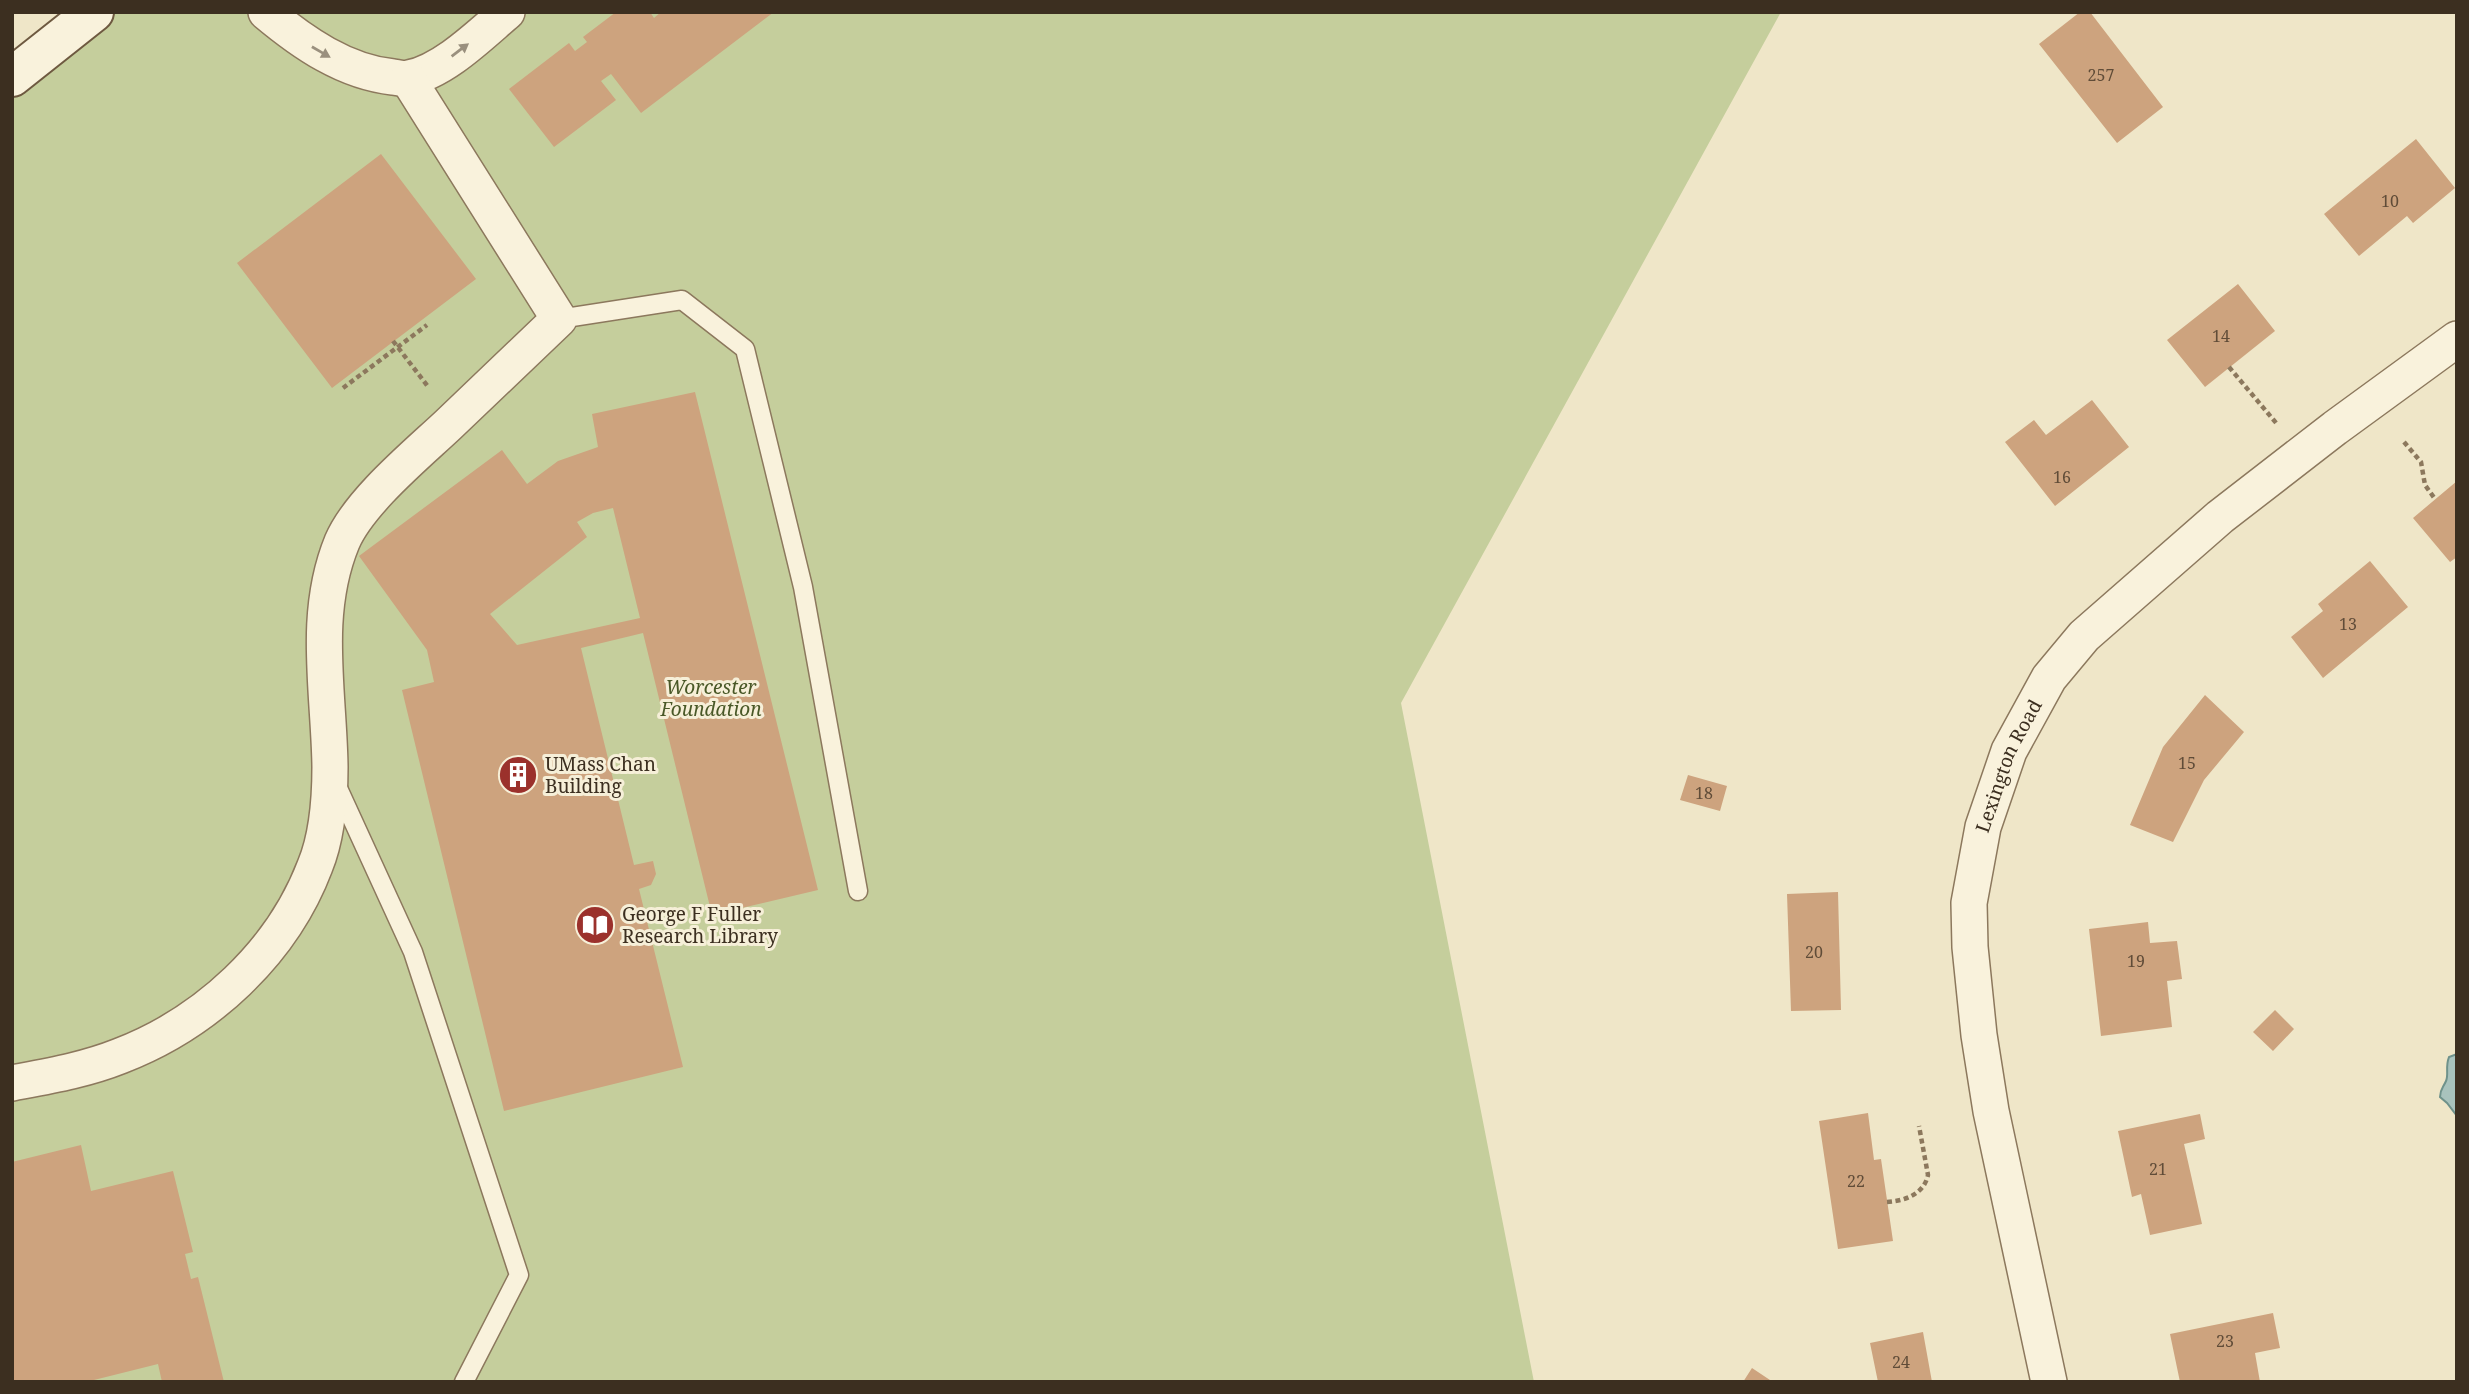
<svg xmlns="http://www.w3.org/2000/svg" width="2469" height="1394" font-family="'Noto Serif',serif">
	<style>
		.green { fill: #c5ce9c }
		.water { fill: #a9c3bd; stroke: #6f928b; stroke-width: 2 }
		.building { fill: #cda37e; fill-rule: evenodd }
		.lines { fill: none; stroke-linecap: round; stroke-linejoin: round }
		.lane-casing { stroke: #8c785d; stroke-width: 21 }
		.street-casing { stroke: #8c785d; stroke-width: 38 }
		.secondary-casing { stroke: #6e5940; stroke-width: 42 }
		.path { stroke: #8c785d; stroke-width: 4.5; stroke-dasharray: 5 3.5; stroke-linecap: butt }
		.lane { stroke: #f9f2dc; stroke-width: 18 }
		.street { stroke: #f9f2dc; stroke-width: 35 }
		.secondary { stroke: #f9f2dc; stroke-width: 38 }
		.oneway { fill: #9a907e }
		.labels { text-anchor: middle; dominant-baseline: central; stroke-width: 6; stroke-linejoin: round; paint-order: stroke }
		.number-label { font-size: 16px; fill: #604c38 }
		.park-label { font-size: 19px; font-style: italic; fill: #495827; stroke: #f6efd8 }
		.poi-label { font-size: 19px; fill: #3c2f20; stroke: #f6efd8; text-anchor: start }
		.street-label { font-size: 19px; fill: #3c2f20; stroke: #f6efd8 }
	</style>
	<rect width="100%" height="100%" fill="#efe6c8"/>
	<path class="green" d="M89,12H1781L1401,703L1534,1382H12V81Z"/>
	<path class="water" d="M2457,1054V1116L2447,1103L2440,1097C2440,1089 2443,1088 2446,1081C2449,1074 2445,1067 2449,1057Z"/>
	<path class="building" d="M616,12H650L654,18L661,12H774L641,113L611,74L601,81L616,100L554,147L509,89L569,43L575,51L587,42L583,37Z
		M2080,12H2090L2163,107L2117,143L2039,44Z
		M2416,139L2455,188L2413,223L2407,216L2359,256L2324,214Z
		M381,154L476,279L332,388L237,263Z
		M2238,284L2275,331L2205,387L2167,340Z
		M695,392L818,890L712,915L643,633L581,648L634,865L653,861L656,874L651,885L639,889L683,1067L504,1111L402,690L434,682L427,650L359,556L502,450L527,484L558,461L598,447L592,414ZM613,508L640,618L517,645L490,614L587,537L577,522L593,513Z
		M2092,400L2129,447L2055,506L2005,442L2034,420L2046,435Z
		M2457,481V557L2450,562L2413,518Z
		M2370,561L2408,607L2323,678L2291,637L2323,611L2318,604Z
		M2205,695L2244,732L2204,780L2173,842L2130,825L2163,747Z
		M1688,775L1727,786L1720,811L1680,800Z
		M1838,892L1841,1010L1791,1011L1787,894Z
		M2148,922L2150,943L2177,941L2182,979L2167,981L2172,1027L2101,1036L2089,929Z
		M2275,1010L2294,1029L2273,1051L2253,1032Z
		M1868,1113L1874,1160L1881,1159L1893,1241L1838,1249L1819,1121Z
		M2200,1114L2205,1139L2184,1144L2202,1224L2150,1235L2141,1194L2132,1197L2118,1131Z
		M81,1145L91,1191L173,1171L193,1252L185,1254L191,1279L198,1277L224,1382H162L158,1364L86,1382H12V1162Z
		M2273,1313L2280,1348L2255,1353L2260,1382H2180L2170,1334Z
		M1923,1332L1932,1382H1878L1870,1343Z
		M1752,1368L1773,1382H1743Z"/>
	<g class="lines">
		<g class="lane-casing">
			<path id="lane" d="M559,319L682,300L745,349L803,587L858,891
				M337,786L413,952L519,1275L464,1382"/>
		</g>
		<g class="street-casing">
			<g id="street">
				<path d="M266,12C303,43 345,72 393,77C399,78 405,79 409,78C444,71 480,35 507,12"/>
				<path d="M12,1083C49,1076 85,1070 120,1056C206,1023 282,953 315,866C327,837 330,799 330,767C329,691 312,615 342,542C359,502 416,455 448,425C485,390 522,354 559,319L408,79"/>
				<path id="s1" d="M2049,1382L1991,1111L1979,1035L1970,947L1969,903L1983,827L2009,751L2049,678L2084,636L2220,517L2335,428L2457,339"/>
			</g>
		</g>
		<g class="secondary-casing">
			<path id="secondary" d="M12,77L94,12"/>
		</g>
		<path class="path" d="M393,341L429,388
			M2229,367L2277,424
			M343,388L427,325
			M2404,442L2421,462L2425,485L2435,499
			M1887,1202C1905,1201 1924,1194 1928,1175L1919,1126"/>
		<use href="#lane" class="lane"/>
		<use href="#street" class="street"/>
		<use href="#secondary" class="secondary"/>
	</g>
	<defs><path id="oneway-solid" d="M-6-.8H1V-3.2L6.5 0L1 3.2V.8H-6Z" transform="scale(1.75)"/></defs>
	<g class="oneway">
		<use href="#oneway-solid" transform="translate(460 50) rotate(-37)"/>
		<use href="#oneway-solid" transform="translate(321 52) rotate(30)"/>
	</g>
	<defs>
		<g id="building-disc" transform="scale(2.0125)"><circle r="9.5" fill="#9b312c" stroke="#f6efd8"/><path d="M-4-6H4V6H1V3H-1V6H-4ZM-2.5-4.3h1.7v1.8h-1.7ZM.8-4.3h1.7v1.8H.8ZM-2.5-1h1.7V.8h-1.7ZM.8-1h1.7V.8H.8Z" fill="#fff"/></g>
		<g id="library-disc" transform="scale(2.0125)"><circle r="9.5" fill="#9b312c" stroke="#f6efd8"/><path d="M-6-4Q-3-5.5-.7-3.5V5Q-3 3-6 4ZM6-4Q3-5.5 .7-3.5V5Q3 3 6 4Z" fill="#fff"/></g>
	</defs>
	<g fill-rule="evenodd">
		<use href="#building-disc" x="518" y="775"/>
		<use href="#library-disc" x="595" y="925"/>
	</g>
	<g class="labels">
		<g class="number-label">
			<text x="2101" y="75">257</text>
			<text x="2390" y="201">10</text>
			<text x="2221" y="336">14</text>
			<text x="2062" y="477">16</text>
			<text x="2348" y="624">13</text>
			<text x="2187" y="763">15</text>
			<text x="1704" y="793">18</text>
			<text x="1814" y="952">20</text>
			<text x="2136" y="961">19</text>
			<text x="2158" y="1169">21</text>
			<text x="1856" y="1181">22</text>
			<text x="2225" y="1341">23</text>
			<text x="1901" y="1362">24</text>
		</g>
		<g class="park-label">
			<text x="711" y="687">Worcester<tspan x="711" dy="22">Foundation</tspan></text>
		</g>
		<g class="poi-label">
			<text x="545" y="764">UMass Chan<tspan x="545" dy="22">Building</tspan></text>
			<text x="622" y="914">George F Fuller<tspan x="622" dy="22">Research Library</tspan></text>
		</g>
		<g class="street-label">
			<text stroke="none"><textPath href="#s1" startOffset="630">Lexington Road</textPath></text>
		</g>
	</g>
	<rect width="2469" height="1394" fill="none" stroke="#3c2f20" stroke-width="28"/>
</svg>
